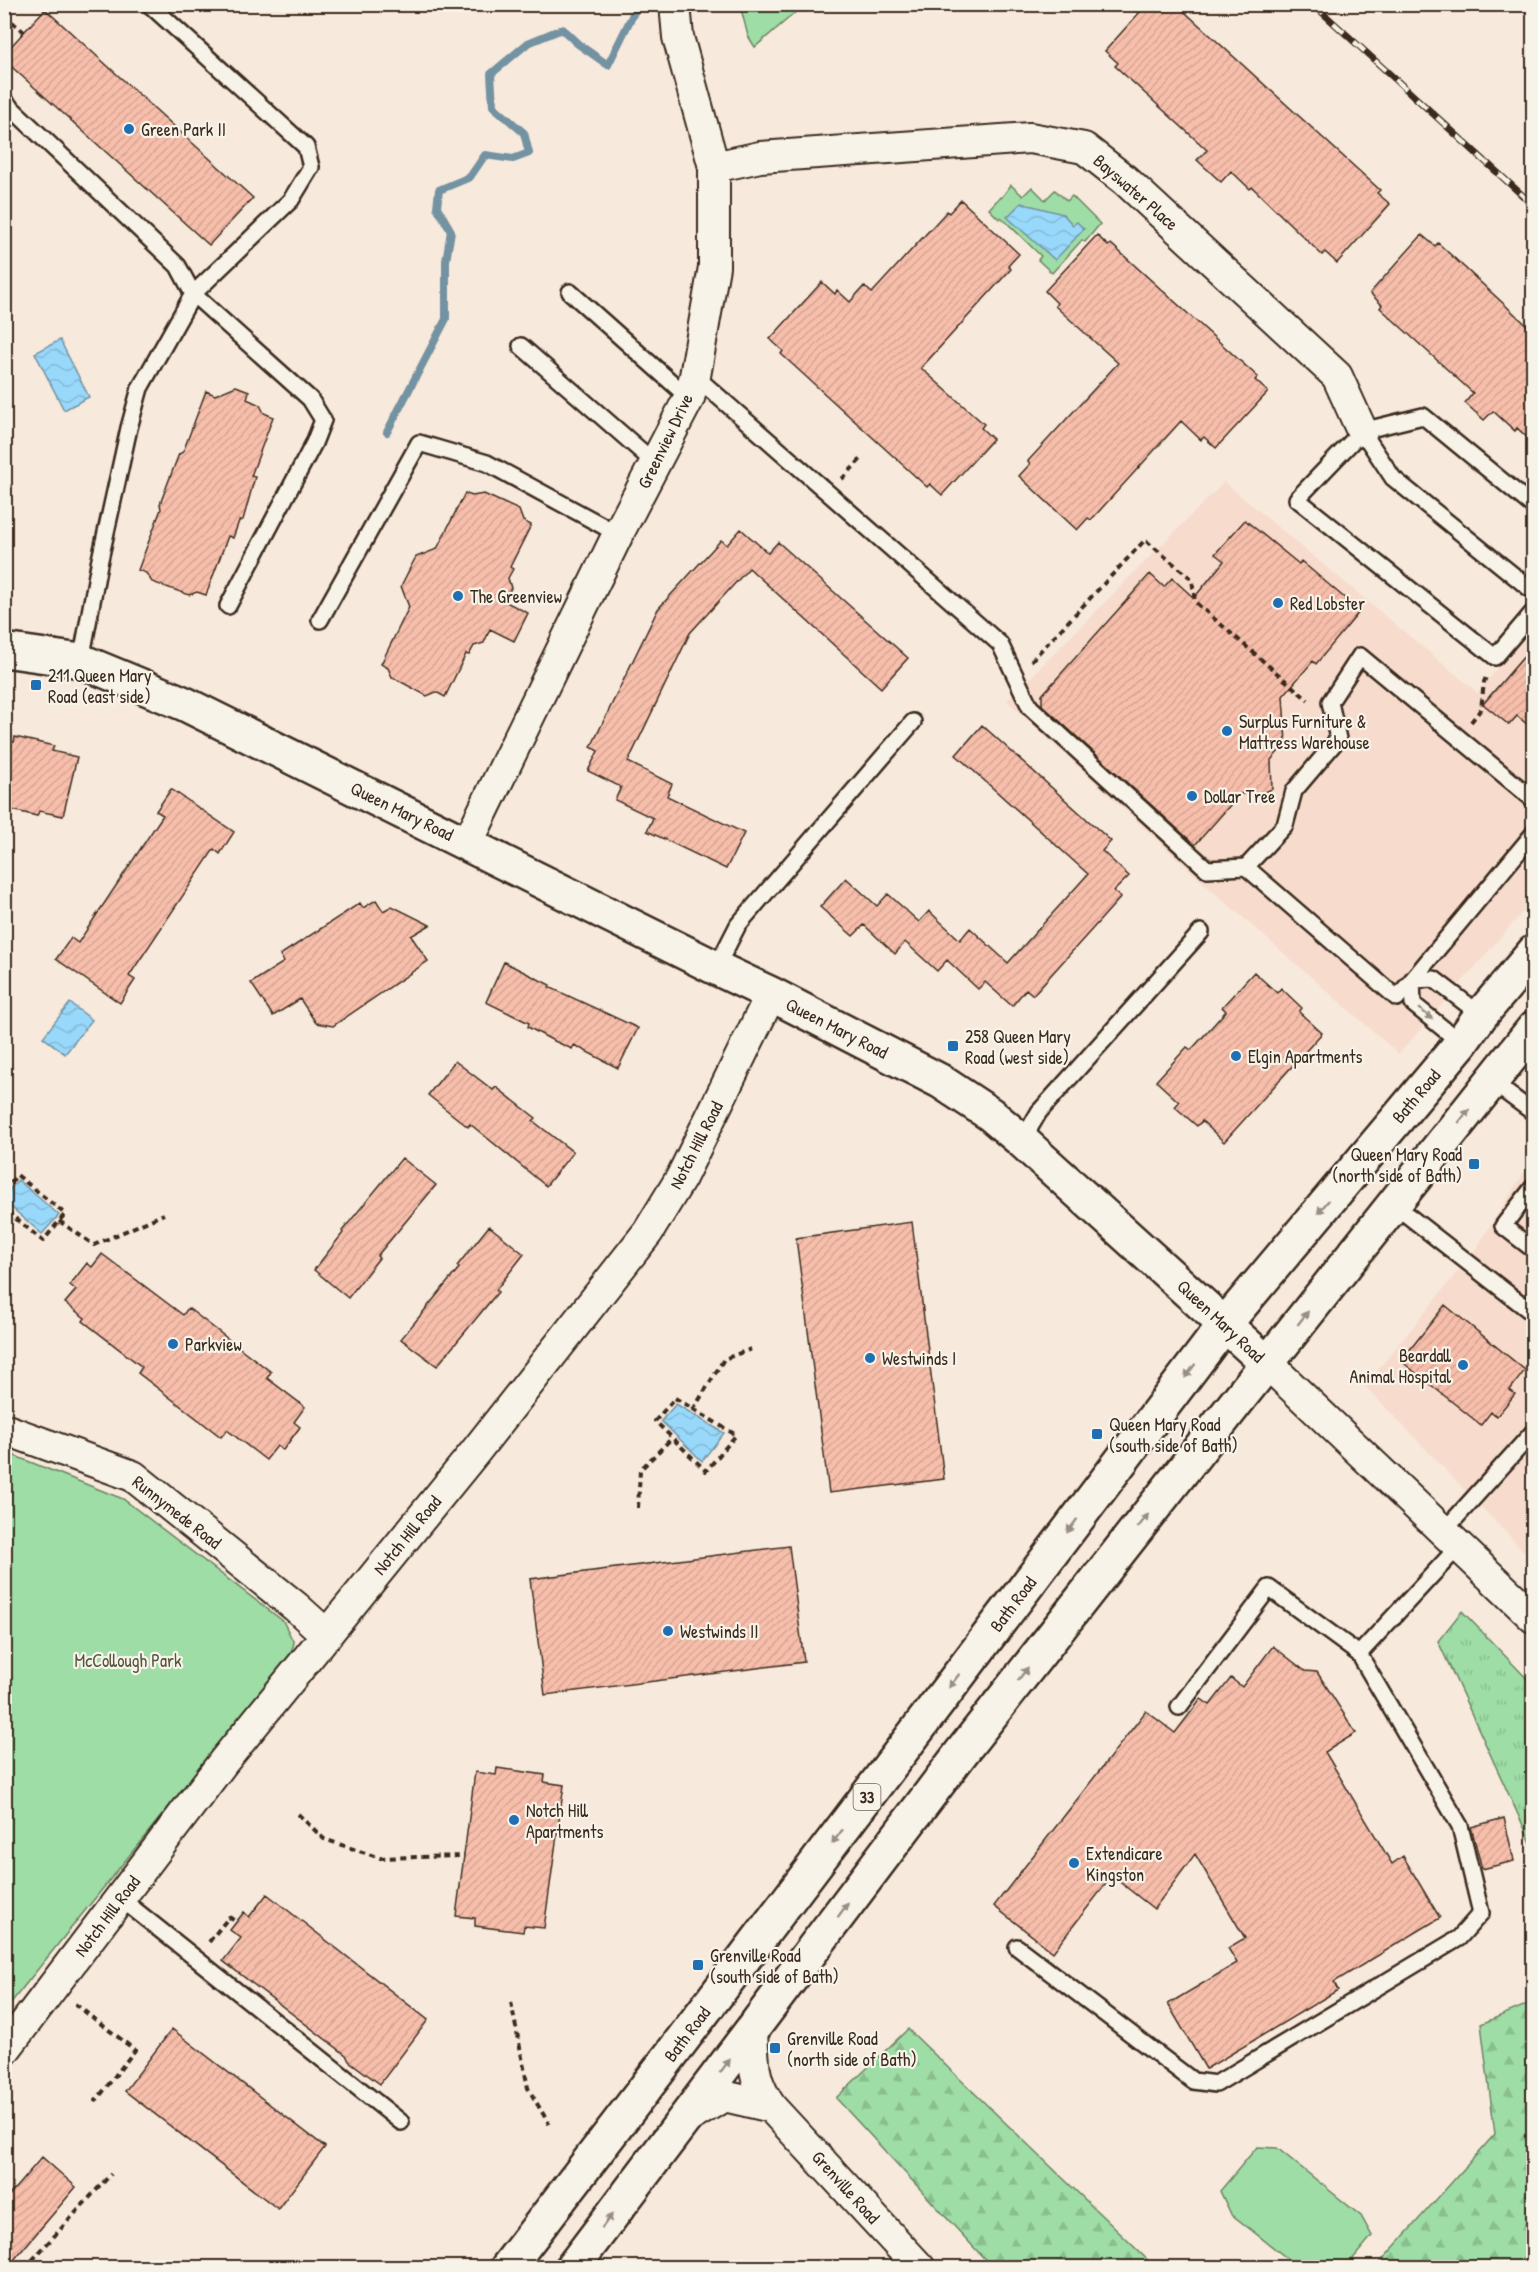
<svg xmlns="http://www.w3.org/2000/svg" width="1538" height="2272" font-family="'Patrick Hand',sans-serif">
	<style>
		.built { fill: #f7dccd }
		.grass { fill: url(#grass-tufts); stroke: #6c8462; stroke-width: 1.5 }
		.forest { fill: url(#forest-firs); stroke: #6c8462; stroke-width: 1.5 }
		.park { fill: #9edda6; stroke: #6c8462; stroke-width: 1.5 }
		.water { fill: url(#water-waves); stroke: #7392a2; stroke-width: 1.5 }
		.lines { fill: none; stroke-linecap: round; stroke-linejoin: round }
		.stream { stroke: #7392a2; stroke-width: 8 }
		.building { fill: url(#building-hatch); stroke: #3b2a1e; stroke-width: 1.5 }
		.service-casing { stroke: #3b2a1e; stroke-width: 20 }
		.minor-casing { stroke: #3b2a1e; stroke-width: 34 }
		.tertiary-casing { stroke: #3b2a1e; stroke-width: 38 }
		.primary-casing { stroke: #3b2a1e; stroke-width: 38 }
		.path { stroke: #3b2a1e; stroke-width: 4; stroke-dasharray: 6 4.5; stroke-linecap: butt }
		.service { stroke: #f7f3e8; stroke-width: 15 }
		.minor { stroke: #f7f3e8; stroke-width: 30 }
		.tertiary { stroke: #f7f3e8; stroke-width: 33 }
		.primary { stroke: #f7f3e8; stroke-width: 33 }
		.rail-casing { stroke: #3b2a1e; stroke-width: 7 }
		.rail { stroke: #f7f3e8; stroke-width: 4.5; stroke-dasharray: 14; stroke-linecap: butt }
		.oneway { fill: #998e83 }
		.poi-dot { fill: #1f6fb2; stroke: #f7f3e8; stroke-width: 2 }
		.labels { text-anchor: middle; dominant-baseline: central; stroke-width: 4.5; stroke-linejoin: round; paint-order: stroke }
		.shield { fill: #f7f3e8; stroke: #73665b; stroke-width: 1.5 }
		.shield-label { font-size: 16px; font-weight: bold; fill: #3b2a1e }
		.poi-label { font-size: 18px; fill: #3b2a1e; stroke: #f7f3e8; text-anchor: start }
		.street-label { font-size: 18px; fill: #3b2a1e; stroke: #f7f3e8 }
		.park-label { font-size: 18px; fill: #545740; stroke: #f7f3e8 }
	</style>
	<defs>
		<pattern id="grass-tufts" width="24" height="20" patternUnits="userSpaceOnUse" patternTransform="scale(1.5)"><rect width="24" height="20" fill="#9edda6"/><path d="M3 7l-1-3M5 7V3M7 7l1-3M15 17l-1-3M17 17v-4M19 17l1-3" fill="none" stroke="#89be8e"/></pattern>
		<pattern id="forest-firs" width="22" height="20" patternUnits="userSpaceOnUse" patternTransform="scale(1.5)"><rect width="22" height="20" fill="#9edda6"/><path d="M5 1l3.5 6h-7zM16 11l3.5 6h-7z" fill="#89be8e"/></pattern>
		<pattern id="water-waves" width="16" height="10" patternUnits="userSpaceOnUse" patternTransform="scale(1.5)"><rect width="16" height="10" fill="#98d8fa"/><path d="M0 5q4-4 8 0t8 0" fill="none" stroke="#84bad6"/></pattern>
		<pattern id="building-hatch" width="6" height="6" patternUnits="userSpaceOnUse" patternTransform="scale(1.5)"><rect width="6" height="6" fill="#f7bfab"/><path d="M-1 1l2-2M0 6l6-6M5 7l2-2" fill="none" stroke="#d5a493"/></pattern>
	</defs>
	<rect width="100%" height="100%" fill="#f7e9dc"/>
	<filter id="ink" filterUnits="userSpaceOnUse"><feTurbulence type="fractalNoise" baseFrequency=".0167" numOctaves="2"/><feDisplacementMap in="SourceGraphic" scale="12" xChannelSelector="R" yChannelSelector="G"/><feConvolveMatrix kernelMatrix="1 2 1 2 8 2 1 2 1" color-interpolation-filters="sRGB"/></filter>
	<g filter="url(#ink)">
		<path class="built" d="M1224,482L1478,693L1533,621V900L1399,1054L1207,886L1007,701Z
			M1533,1158V1561L1365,1386L1476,1249Z"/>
		<path class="grass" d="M1462,1611L1533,1685V1847L1438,1641Z"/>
		<path class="forest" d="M1533,2002V2267H1376L1495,2134L1481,2024Z
			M908,2029L1155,2267H992L836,2098Z"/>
		<path class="park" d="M740,5V4L804,5L755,47L748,36Z
			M1011,185L1023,196L1032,187L1045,200L1055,190L1067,201L1072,196L1100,224L1085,242L1082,240L1052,273L1038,260L1041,256L1001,217L999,219L989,209L1000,197L1001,198Z
			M5,1452L123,1499L283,1621L294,1643L290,1656L5,2010Z
			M1257,2147L1277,2148L1361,2216L1372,2236L1346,2267H1298L1231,2214L1220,2191Z"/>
		<path class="water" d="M1021,203L1063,214L1073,225L1077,222L1084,229L1055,260L1007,217Z
			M60,340L89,397L64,410L35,353Z
			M70,1003L92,1020L65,1054L43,1037Z
			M18,1180L59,1215L42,1234L5,1202V1195Z
			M676,1404L724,1433L702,1461L661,1421Z"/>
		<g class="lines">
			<path class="stream" d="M387,432L446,319V261L451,231L437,207L439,190L470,177L485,155L513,159L529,153L524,133L493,106L491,74L528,43L562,29L578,44L608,65L638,4"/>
		</g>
		<path class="building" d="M1147,4H1176L1380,190L1377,193L1390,204L1337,263L1325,252L1322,255L1252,187L1250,189L1231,171L1221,182L1197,160L1207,150L1115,66L1118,63L1105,51Z
			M45,9L253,198L209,245L4,60V54Z
			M961,200L1019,254L1008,266L1011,269L921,368L984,424L981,428L993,439L942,495L930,484L927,487L904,466L781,354L783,351L770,339L822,282L835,294L837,290L850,302L864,286L872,293L947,211L949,213Z
			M1097,235L1108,246L1111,244L1258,377L1255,380L1268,392L1216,448L1204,437L1201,440L1181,421L1091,520L1088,518L1077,530L1019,476L1030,464L1028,461L1118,363L1055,306L1057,303L1045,291Z
			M1422,235L1435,246L1438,243L1533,331V443L1517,428L1515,431L1493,411L1484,420L1465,403L1473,393L1380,308L1382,305L1370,293Z
			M236,386L249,391L247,399L260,405L264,413L273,417L251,476L255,477L243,520L239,521L233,538L228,536L206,595L197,592L189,595L152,582L146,573L138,570L161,509L160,504L172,472L179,454L183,452L206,391L215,395Z
			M465,493L472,496L484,494L519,510L523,521L531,525L510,567L513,569L508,578L511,588L504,601L528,613L514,641L490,629L484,643L474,646L469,655L466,654L445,697L436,692L427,696L392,677L388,668L381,664L409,607L401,586L410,568L416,557L437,549Z
			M1245,520L1299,564L1301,561L1360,611L1316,664L1313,661L1283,696L1286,743L1271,760L1272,789L1263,793L1240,794L1195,845L1042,705V695L1150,574L1164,587L1172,578L1194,598L1224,561L1215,554Z
			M741,529L768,553L778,542L908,658L881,688L749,568L690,633L628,762L672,784L667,796L744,833L726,869L647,831L653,818L615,800L621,787L588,771L598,751L591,747L658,609L721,540L727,545Z
			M1533,646V729L1517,716L1509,725L1483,704Z
			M982,725L1111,841L1102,851L1129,876L1114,891L1121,897L1112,907L1033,995L1026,989L1012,1006L985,982L978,989L947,960L937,971L905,942L895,954L864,925L853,936L820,907L846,878L877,906L888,894L919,922L929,911L960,940L970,928L1008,963L1088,874L956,755Z
			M15,737L54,746L52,751L77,757L63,816L39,811L37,816L4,808V740L14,742Z
			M171,789L234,832L220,854L214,849L129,976L135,980L120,1003L56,959L71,938L78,943L163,815L156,811Z
			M376,900L383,911L392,906L430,925L411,936L428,961L333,1026L316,1023L300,999L273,1016L251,983L284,962L280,955L360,903L363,908Z
			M504,962L550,985L549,987L638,1028L618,1068L574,1045L572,1049L550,1039L528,1027L529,1023L486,1002Z
			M1254,972L1277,993L1281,988L1302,1008L1299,1012L1322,1033L1224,1142L1202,1121L1197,1126L1175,1107L1179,1102L1156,1081L1187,1047L1191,1050L1226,1011L1222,1007Z
			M455,1061L493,1090L496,1087L536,1118L533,1121L573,1152L546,1186L470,1124L468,1127L428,1095Z
			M402,1158L436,1185L377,1256L379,1258L348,1298L314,1270L343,1233L342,1231Z
			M912,1222L944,1479L829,1493L796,1238Z
			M489,1226L524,1254L496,1290L498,1292L437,1366L401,1339L459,1268L457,1266Z
			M102,1254L183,1315L188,1308L271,1372L267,1378L305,1407L294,1422L300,1427L283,1450L277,1446L266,1460L227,1430L221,1437L138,1373L142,1367L83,1321L85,1318L65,1303L76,1290L70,1285L87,1263L92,1267Z
			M1445,1305L1525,1370L1510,1390L1515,1394L1497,1416L1491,1412L1481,1425L1401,1361Z
			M789,1546L804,1662L545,1695L530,1579Z
			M1273,1646L1305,1671L1317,1672L1356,1733L1325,1752L1392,1864L1403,1856L1440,1918L1334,1982L1338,1990L1206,2069L1168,2004L1237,1963L1228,1948L1245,1938L1195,1854L1154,1909L1112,1876L1053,1952L994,1906L1146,1711L1175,1733L1201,1699L1210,1705L1231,1678L1242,1687Z
			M497,1768L545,1775L544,1782L564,1785L544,1928L524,1926L523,1932L475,1926V1918L456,1916L475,1772L496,1775Z
			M1504,1818L1514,1861L1482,1869L1471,1827Z
			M267,1894L428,2020L380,2084L349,2061L346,2055L223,1961L241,1938L230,1930L244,1912L249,1917Z
			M172,2029L325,2147L278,2209L125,2091Z
			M42,2157L76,2187L7,2268H4V2201Z"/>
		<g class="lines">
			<g class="service-casing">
				<path id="service" d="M4,101L178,266L193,294L310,399L323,420L314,443L228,606
					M570,292L689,398
					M521,346L656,464
					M695,376L1000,644L1030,707L1207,869L1246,867
					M1362,431L1393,478L1534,592
					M1534,507L1423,416L1362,431L1297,499L1495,657L1534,611
					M320,620L419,443L487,463L618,534
					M81,661L99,564L129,428L140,388L193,294L291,200L311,167L306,147L149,4
					M1534,800L1360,656L1330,702L1338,739L1294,791L1285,825L1246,867L1397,998L1534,833
					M716,968L738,925L913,722
					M1461,1043L1413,1004L1412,980L1434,979L1481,1015
					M1492,1082L1534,1113
					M1022,1141L1039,1112L1201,932
					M1534,1186L1503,1226L1534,1250
					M1393,1204L1534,1314
					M1443,1532L1534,1431
					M1179,1707L1269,1588L1359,1654L1458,1547
					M120,1898L401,2122
					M1017,1947L1193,2081L1216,2084L1459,1938L1481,1913L1460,1826L1359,1654"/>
			</g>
			<g class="minor-casing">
				<path id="minor" d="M714,167L760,157L1030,138L1084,148L1125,180L1337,376L1362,431
					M467,844L618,534L689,398L695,376L714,267V167L678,37L675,4
					M1267,1363L1534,1618
					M4,1429L133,1476L296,1607L327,1635
					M752,2032C754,2064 752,2079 771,2107L920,2268
					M4,2051L224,1761L475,1452L648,1232L681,1178L771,994
					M686,2119L724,2096L771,2107"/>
			</g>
			<g class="tertiary-casing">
				<path id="tertiary" d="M4,650L81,661L185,704L716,968L771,994L940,1081L990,1114L1022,1141L1267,1363"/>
			</g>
			<g class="primary-casing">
				<path id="primary" d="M507,2268L673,2052L1225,1324L1461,1043L1481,1015L1534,952
					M572,2268L961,1753L1242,1395L1534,1028"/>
			</g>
			<path class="path" d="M4,15L24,32
				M842,479L862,458
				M1031,661L1145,540L1192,579L1195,602L1308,700
				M1471,722L1481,709L1484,682L1486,677
				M4,1191L17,1175L65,1214L43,1241L4,1209
				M59,1221L94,1245L164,1214
				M675,1398L736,1435L706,1471L655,1421Z
				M693,1410L724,1359L751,1349
				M638,1508L640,1470L672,1438
				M298,1814L324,1839L380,1858L464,1856
				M209,1942L229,1917L236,1922
				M511,2002L528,2088L549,2124
				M75,2004L135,2050L95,2102
				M4,2263L9,2268
				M25,2268L111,2174"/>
			<use href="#service" class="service"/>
			<use href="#minor" class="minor"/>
			<use href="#tertiary" class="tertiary"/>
			<use href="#primary" class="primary"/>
			<g class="rail-casing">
				<path id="rail" d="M1313,4L1534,206"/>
			</g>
			<use href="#rail" class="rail"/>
		</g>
		<defs><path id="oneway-solid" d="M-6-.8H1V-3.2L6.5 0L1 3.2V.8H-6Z" transform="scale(1.5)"/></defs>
		<g class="oneway">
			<use href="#oneway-solid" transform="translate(1426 1014) rotate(40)"/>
			<use href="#oneway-solid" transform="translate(1464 1116) rotate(-51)"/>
			<use href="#oneway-solid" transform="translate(1323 1207) rotate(130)"/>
			<use href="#oneway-solid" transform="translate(1303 1318) rotate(-52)"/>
			<use href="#oneway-solid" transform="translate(1190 1371) rotate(127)"/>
			<use href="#oneway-solid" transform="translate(1143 1521) rotate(-52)"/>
			<use href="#oneway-solid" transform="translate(1072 1526) rotate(127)"/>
			<use href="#oneway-solid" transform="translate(1023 1674) rotate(-52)"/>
			<use href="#oneway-solid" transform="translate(954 1681) rotate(127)"/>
			<use href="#oneway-solid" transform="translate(837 1837) rotate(127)"/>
			<use href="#oneway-solid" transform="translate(843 1910) rotate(-53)"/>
			<use href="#oneway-solid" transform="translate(725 2066) rotate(-53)"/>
			<use href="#oneway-solid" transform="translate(607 2221) rotate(-53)"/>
		</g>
	</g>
	<g class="poi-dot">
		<circle cx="129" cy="129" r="6"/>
		<circle cx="458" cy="596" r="6"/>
		<circle cx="1278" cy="603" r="6"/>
		<rect x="30" y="679" width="12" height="12" rx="3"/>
		<circle cx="1227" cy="731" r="6"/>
		<circle cx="1192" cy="796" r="6"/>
		<rect x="947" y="1040" width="12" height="12" rx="3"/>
		<circle cx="1236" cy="1056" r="6"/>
		<rect x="1468" y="1158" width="12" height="12" rx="3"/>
		<circle cx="173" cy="1344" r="6"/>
		<circle cx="870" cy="1358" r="6"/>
		<circle cx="1463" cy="1365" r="6"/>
		<rect x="1091" y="1428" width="12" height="12" rx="3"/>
		<circle cx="668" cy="1631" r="6"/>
		<circle cx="514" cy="1820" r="6"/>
		<circle cx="1074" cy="1863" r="6"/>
		<rect x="692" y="1959" width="12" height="12" rx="3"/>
		<rect x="769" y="2042" width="12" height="12" rx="3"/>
	</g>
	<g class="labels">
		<rect class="shield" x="853.5" y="1784" width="27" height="26" rx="4.5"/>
		<g class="shield-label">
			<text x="867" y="1797">33</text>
		</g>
		<g class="poi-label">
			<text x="141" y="129">Green Park II</text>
			<text x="470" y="596">The Greenview</text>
			<text x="1290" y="603">Red Lobster</text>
			<text x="48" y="675">211 Queen Mary<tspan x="48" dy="21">Road (east side)</tspan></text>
			<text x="1239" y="721">Surplus Furniture &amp;<tspan x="1239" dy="21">Mattress Warehouse</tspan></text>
			<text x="1204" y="796">Dollar Tree</text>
			<text x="965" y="1036">258 Queen Mary<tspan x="965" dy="21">Road (west side)</tspan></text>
			<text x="1248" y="1056">Elgin Apartments</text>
			<text x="1462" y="1154" text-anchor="end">Queen Mary Road<tspan x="1462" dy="21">(north side of Bath)</tspan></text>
			<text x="185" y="1344">Parkview</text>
			<text x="1451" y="1355" text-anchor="end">Beardall<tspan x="1451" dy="21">Animal Hospital</tspan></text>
			<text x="882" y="1358">Westwinds I</text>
			<text x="1109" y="1424">Queen Mary Road<tspan x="1109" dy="21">(south side of Bath)</tspan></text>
			<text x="680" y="1631">Westwinds II</text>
			<text x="526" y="1810">Notch Hill<tspan x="526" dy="21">Apartments</tspan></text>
			<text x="1086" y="1853">Extendicare<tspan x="1086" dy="21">Kingston</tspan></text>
			<text x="710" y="1955">Grenville Road<tspan x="710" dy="21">(south side of Bath)</tspan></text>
			<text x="787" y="2038">Grenville Road<tspan x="787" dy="21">(north side of Bath)</tspan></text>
		</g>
		<g class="street-label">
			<text transform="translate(1136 192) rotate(41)">Bayswater Place</text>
			<text transform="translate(665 441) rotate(-64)">Greenview Drive</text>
			<text transform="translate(402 811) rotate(26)">Queen Mary Road</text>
			<text transform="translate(837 1028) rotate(27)">Queen Mary Road</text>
			<text transform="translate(1416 1096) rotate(-50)">Bath Road</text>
			<text transform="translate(696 1145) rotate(-63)">Notch Hill Road</text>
			<text transform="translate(1221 1321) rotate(43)">Queen Mary Road</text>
			<text transform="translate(177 1512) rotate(38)">Runnymede Road</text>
			<text transform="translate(407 1535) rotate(-51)">Notch Hill Road</text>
			<text transform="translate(1013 1604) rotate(-53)">Bath Road</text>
			<text transform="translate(107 1916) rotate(-53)">Notch Hill Road</text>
			<text transform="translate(687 2034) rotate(-53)">Bath Road</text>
			<text transform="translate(846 2187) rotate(48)">Grenville Road</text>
		</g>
		<g class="park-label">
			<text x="128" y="1660">McCollough Park</text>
		</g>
	</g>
	<rect width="1538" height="2272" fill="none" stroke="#f7f3e8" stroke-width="24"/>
	<rect x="12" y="12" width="1514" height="2248" fill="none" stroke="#3b2a1e" stroke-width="2" filter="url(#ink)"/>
</svg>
